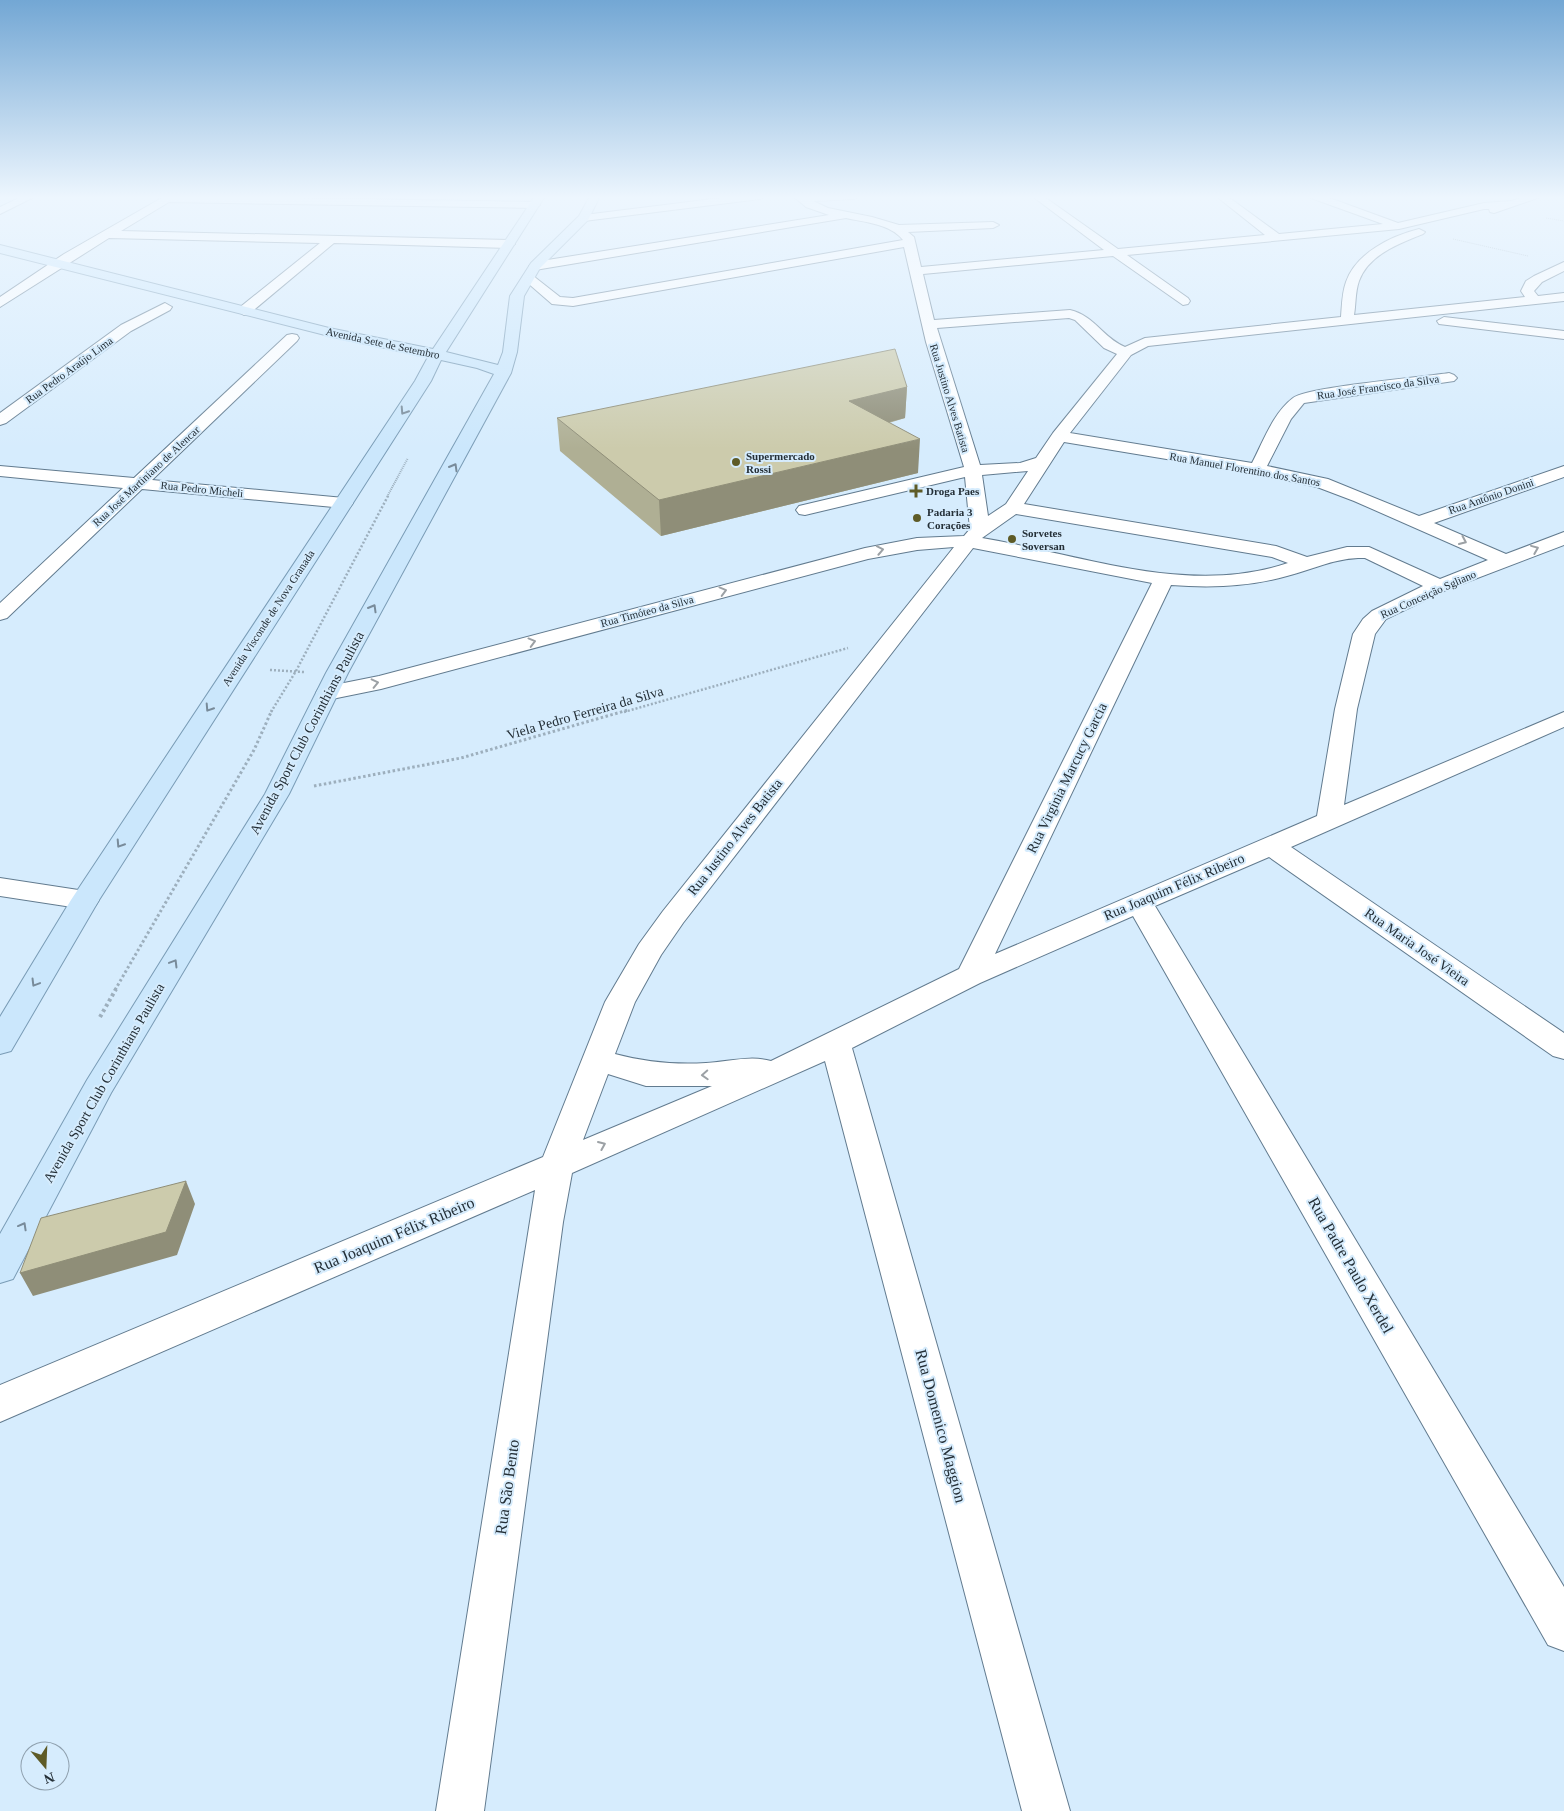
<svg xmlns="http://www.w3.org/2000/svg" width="1564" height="1811" font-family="'Times New Roman',serif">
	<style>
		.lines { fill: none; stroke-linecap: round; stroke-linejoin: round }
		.minor-casing { stroke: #627b8f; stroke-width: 2 }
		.major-casing { stroke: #7a9cb6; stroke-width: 2 }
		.path-far4 { stroke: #9dafbd; stroke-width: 1; stroke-dasharray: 1 1; stroke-linecap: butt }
		.path-far3 { stroke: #9dafbd; stroke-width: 2; stroke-dasharray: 1 1; stroke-linecap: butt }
		.path-far2 { stroke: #9dafbd; stroke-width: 2.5; stroke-dasharray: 2 2; stroke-linecap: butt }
		.path-far1 { stroke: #9dafbd; stroke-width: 3; stroke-dasharray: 2.5 2.5; stroke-linecap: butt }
		.path { stroke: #9dafbd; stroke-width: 4; stroke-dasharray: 3 3; stroke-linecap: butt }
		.minor { fill: #fff; fill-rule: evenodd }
		.major { fill: #cbe7fc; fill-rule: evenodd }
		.wall { fill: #afaf94 }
		.shaded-wall { fill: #8f8e78 }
		.building { fill: #cccbac; stroke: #8f8e78 }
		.oneway { stroke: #788b9a }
		.oneway2 { stroke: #9ca1a5 }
		.poi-dot { fill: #5e5b27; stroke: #d6ecfd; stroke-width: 2 }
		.labels { text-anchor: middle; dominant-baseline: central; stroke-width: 4; stroke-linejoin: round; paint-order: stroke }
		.far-street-label { font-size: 11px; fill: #242f37; stroke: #d6ecfd }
		.far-poi-label { font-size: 11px; font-weight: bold; fill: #242f37; stroke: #d6ecfd; text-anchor: start }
		.street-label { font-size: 14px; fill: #242f37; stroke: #d6ecfd }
		.near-street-label { font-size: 16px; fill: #242f37; stroke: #d6ecfd }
	</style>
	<rect width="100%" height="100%" fill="#d6ecfd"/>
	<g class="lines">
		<g class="minor-casing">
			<path id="minor" d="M23,196H36L0,214V207Z
				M165,196L535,202L540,205L535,208L169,202L121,231L509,240L515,244L509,248L334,243L249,314L244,315L237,311L239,308L320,243L109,238L0,307V297L64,254Z
				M737,196H765L760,199L584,221L578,218L584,215Z
				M793,196H859L854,199L813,201L828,208L872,217L899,225L993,222L999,225L993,228L908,232L914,237L921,267L1104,250L1032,196H1043L1118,249L1265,235L1216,196H1227L1279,234L1383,224L1311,198L1310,196H1324L1398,223L1484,203L1511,201L1528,196H1543L1494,213L1490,212L1489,209H1484L1399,229L1127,255L1188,298L1190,301L1188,304L1183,305L1113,256L923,274L934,320L1070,310C1095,316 1102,337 1125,347L1145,338L1341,317C1342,305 1342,293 1346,282C1356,253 1391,236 1419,229L1425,232L1423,234C1399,244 1369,254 1359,281C1355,292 1356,304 1354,315L1525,297L1521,291L1526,281L1534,276L1564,262V271L1542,282L1534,291L1538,296L1564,293V301L1148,346L1131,355L1070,433L1252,463C1263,442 1273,413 1293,398C1306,387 1424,377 1449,373L1454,375L1457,378L1454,381L1304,403L1291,419L1267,466L1328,479L1419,516L1564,466V477L1434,523L1506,554L1564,532V545L1446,590L1386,619L1375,634L1357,709L1344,805L1564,712V727L1291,847L1564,1033V1059L1553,1056L1269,857L1155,906L1564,1587V1651L1548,1645L1133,916L980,983L852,1048L1070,1811H1022L825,1061L572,1173L563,1222L484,1811H436L535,1190L0,1422V1385L543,1157L605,1002L639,944L663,911L954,547L917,550L868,559L381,689L327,700L319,698L316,693L319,688L379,676L865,548L917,538L964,536L970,529L965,477L805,515L799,514L796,510L799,506L964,467L926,342L904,247L573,306L552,304L522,278L524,275H532L560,297L573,298L903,240C891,224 864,222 846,218L535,270L529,266L535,262L829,215L806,207ZM1069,318L1075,320L1104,348L1117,354L1053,433L1036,458L1020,463L980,465L937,328ZM1064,442L1257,474L1317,487L1354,501L1488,560L1440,579L1369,547H1347L1307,557L1276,546L1024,504ZM1028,471L1006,504L988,516L982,475ZM1016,514L1272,557L1288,563C1189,597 1080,554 982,538ZM973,548L1152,583L959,969L771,1061C750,1055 728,1062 706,1063C675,1065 645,1062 615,1054L635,1002L661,955L683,923ZM1358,558H1365L1423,586L1372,611L1363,619L1353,634L1335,709L1317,816L995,954L1171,585C1210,588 1249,587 1287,576C1311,570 1332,559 1358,558ZM608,1074L646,1086H712L583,1140Z
				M165,303L172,307L170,310L131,331L6,423L0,425V413L121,325Z
				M1444,317L1564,331V339L1439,324L1437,321Z
				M292,334L297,335L299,338L297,341L152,480L344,498L350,499L353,503L350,507L344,508L142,489L7,618L0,620V603L123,488L0,476V466L134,478L287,335Z
				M0,878L85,891L95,894L99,900L95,906L85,909L0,896Z"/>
		</g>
		<g class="major-casing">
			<path id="major" d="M535,196H545L446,352L498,365L503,352L510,296L531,263L579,216L590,196H600L588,220L540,268L524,296L517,352L511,373L348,673L289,794L111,1093L13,1279L0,1283V1234L87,1080L265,794L326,673L494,374L477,368L441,360L431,381L99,900L11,1051L0,1054V1017L71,900L415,381L428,357L329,336L0,253V245L329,328L433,349Z"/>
		</g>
		<path class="path-far4" d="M1546,218L1564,221
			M1453,239L1528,256"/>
		<path class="path-far3" d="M388,495L408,458"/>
		<path class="path-far2" d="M270,670L304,672
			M271,712L296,671L389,494
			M624,712L848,648"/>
		<path class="path-far1" d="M314,786L461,758L628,710
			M115,990L254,750L272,710"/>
		<path class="path" d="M100,1017L116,989"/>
		<use href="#minor" class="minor"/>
		<use href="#major" class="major"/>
	</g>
	<path class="wall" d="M907,387L905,418L889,423L918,473L661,536L560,451L557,418Z"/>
	<path class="shaded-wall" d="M907,387L905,418L848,433L849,401Z
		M920,439L918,473L661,536L659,500Z
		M186,1181L195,1204L177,1255L33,1296L20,1273Z"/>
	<path class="building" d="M895,349L907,387L849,401L920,439L659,500L557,418Z
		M186,1181L166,1232L20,1273L41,1218Z"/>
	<defs><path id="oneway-chevron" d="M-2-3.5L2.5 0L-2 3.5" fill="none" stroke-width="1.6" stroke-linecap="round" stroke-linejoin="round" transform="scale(1.25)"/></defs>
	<g class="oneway">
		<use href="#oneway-chevron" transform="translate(404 411) rotate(123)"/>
		<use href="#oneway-chevron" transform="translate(454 467) rotate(-60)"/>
		<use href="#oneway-chevron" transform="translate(373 608) rotate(-60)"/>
		<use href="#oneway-chevron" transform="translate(209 708) rotate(123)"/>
		<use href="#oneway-chevron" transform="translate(120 844) rotate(123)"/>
		<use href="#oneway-chevron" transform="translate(174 963) rotate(-59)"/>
		<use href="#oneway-chevron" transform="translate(35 983) rotate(121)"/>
		<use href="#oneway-chevron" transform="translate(23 1226) rotate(-61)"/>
	</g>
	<g class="oneway2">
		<use href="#oneway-chevron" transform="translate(1463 541) rotate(24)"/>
		<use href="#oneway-chevron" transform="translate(1535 549) rotate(-22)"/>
		<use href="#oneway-chevron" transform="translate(880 550) rotate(-11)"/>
		<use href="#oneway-chevron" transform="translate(723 591) rotate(-15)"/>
		<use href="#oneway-chevron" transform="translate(532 642) rotate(-15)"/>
		<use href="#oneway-chevron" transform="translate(375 683) rotate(-13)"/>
		<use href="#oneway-chevron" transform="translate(705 1075) rotate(177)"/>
		<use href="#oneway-chevron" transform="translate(602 1145) rotate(-23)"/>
	</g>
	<linearGradient id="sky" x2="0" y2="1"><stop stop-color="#73a7d4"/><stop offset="0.44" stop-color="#edf6fe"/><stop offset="1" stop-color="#edf6fe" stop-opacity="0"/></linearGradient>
	<rect width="1564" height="449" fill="url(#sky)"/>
	<g class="poi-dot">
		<circle cx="736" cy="462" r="5"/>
		<path d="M913.5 483.5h5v5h5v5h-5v5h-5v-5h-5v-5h5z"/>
		<circle cx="917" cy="518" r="5"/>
		<circle cx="1012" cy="539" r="5"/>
	</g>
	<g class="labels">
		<g class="far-street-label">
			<text transform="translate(383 343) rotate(12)">Avenida Sete de Setembro</text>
			<text transform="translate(69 370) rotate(-36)">Rua Pedro Araújo Lima</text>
			<text transform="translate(1378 387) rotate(-8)">Rua José Francisco da Silva</text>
			<text transform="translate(950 398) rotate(73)">Rua Justino Alves Batista</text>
			<text transform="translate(1245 469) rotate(10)">Rua Manuel Florentino dos Santos</text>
			<text transform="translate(146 476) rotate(-43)">Rua José Martiniano de Alencar</text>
			<text transform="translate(202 489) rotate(6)">Rua Pedro Micheli</text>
			<text transform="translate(1491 496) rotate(-19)">Rua Antônio Donini</text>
			<text transform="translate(1428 594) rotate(-24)">Rua Conceição Sgliano</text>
			<text transform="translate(647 611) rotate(-15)">Rua Timóteo da Silva</text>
			<text transform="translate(268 618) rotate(-57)">Avenida Visconde de Nova Granada</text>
		</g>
		<g class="far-poi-label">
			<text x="746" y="456">Supermercado<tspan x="746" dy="13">Rossi</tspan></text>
			<text x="926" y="491">Droga Paes</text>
			<text x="927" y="512">Padaria 3<tspan x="927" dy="13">Corações</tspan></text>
			<text x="1022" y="533">Sorvetes<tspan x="1022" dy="13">Soversan</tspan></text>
		</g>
		<g class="street-label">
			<text transform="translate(585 713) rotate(-16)">Viela Pedro Ferreira da Silva</text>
			<text transform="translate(307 733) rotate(-62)">Avenida Sport Club Corinthians Paulista</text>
			<text transform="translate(1067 778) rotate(-64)">Rua Virginia Marcucy Garcia</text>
			<text transform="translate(735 837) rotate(-52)">Rua Justino Alves Batista</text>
			<text transform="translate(1174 887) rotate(-23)">Rua Joaquim Félix Ribeiro</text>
			<text transform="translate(1417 947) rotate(35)">Rua Maria José Vieira</text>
			<text transform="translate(104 1083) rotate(-60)">Avenida Sport Club Corinthians Paulista</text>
		</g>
		<g class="near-street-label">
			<text transform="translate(394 1235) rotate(-23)">Rua Joaquim Félix Ribeiro</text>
			<text transform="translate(1351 1265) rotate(60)">Rua Padre Paulo Xerdel</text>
			<text transform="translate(941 1426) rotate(75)">Rua Domenico Maggion</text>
			<text transform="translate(507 1487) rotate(-82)">Rua São Bento</text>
		</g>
	</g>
	<g transform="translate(45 1766) rotate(161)"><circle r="24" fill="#d6ecfd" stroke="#8fa0ae"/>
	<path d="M0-4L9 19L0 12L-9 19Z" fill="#5e5b27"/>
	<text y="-8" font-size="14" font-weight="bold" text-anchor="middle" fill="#242f37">N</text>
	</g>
</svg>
